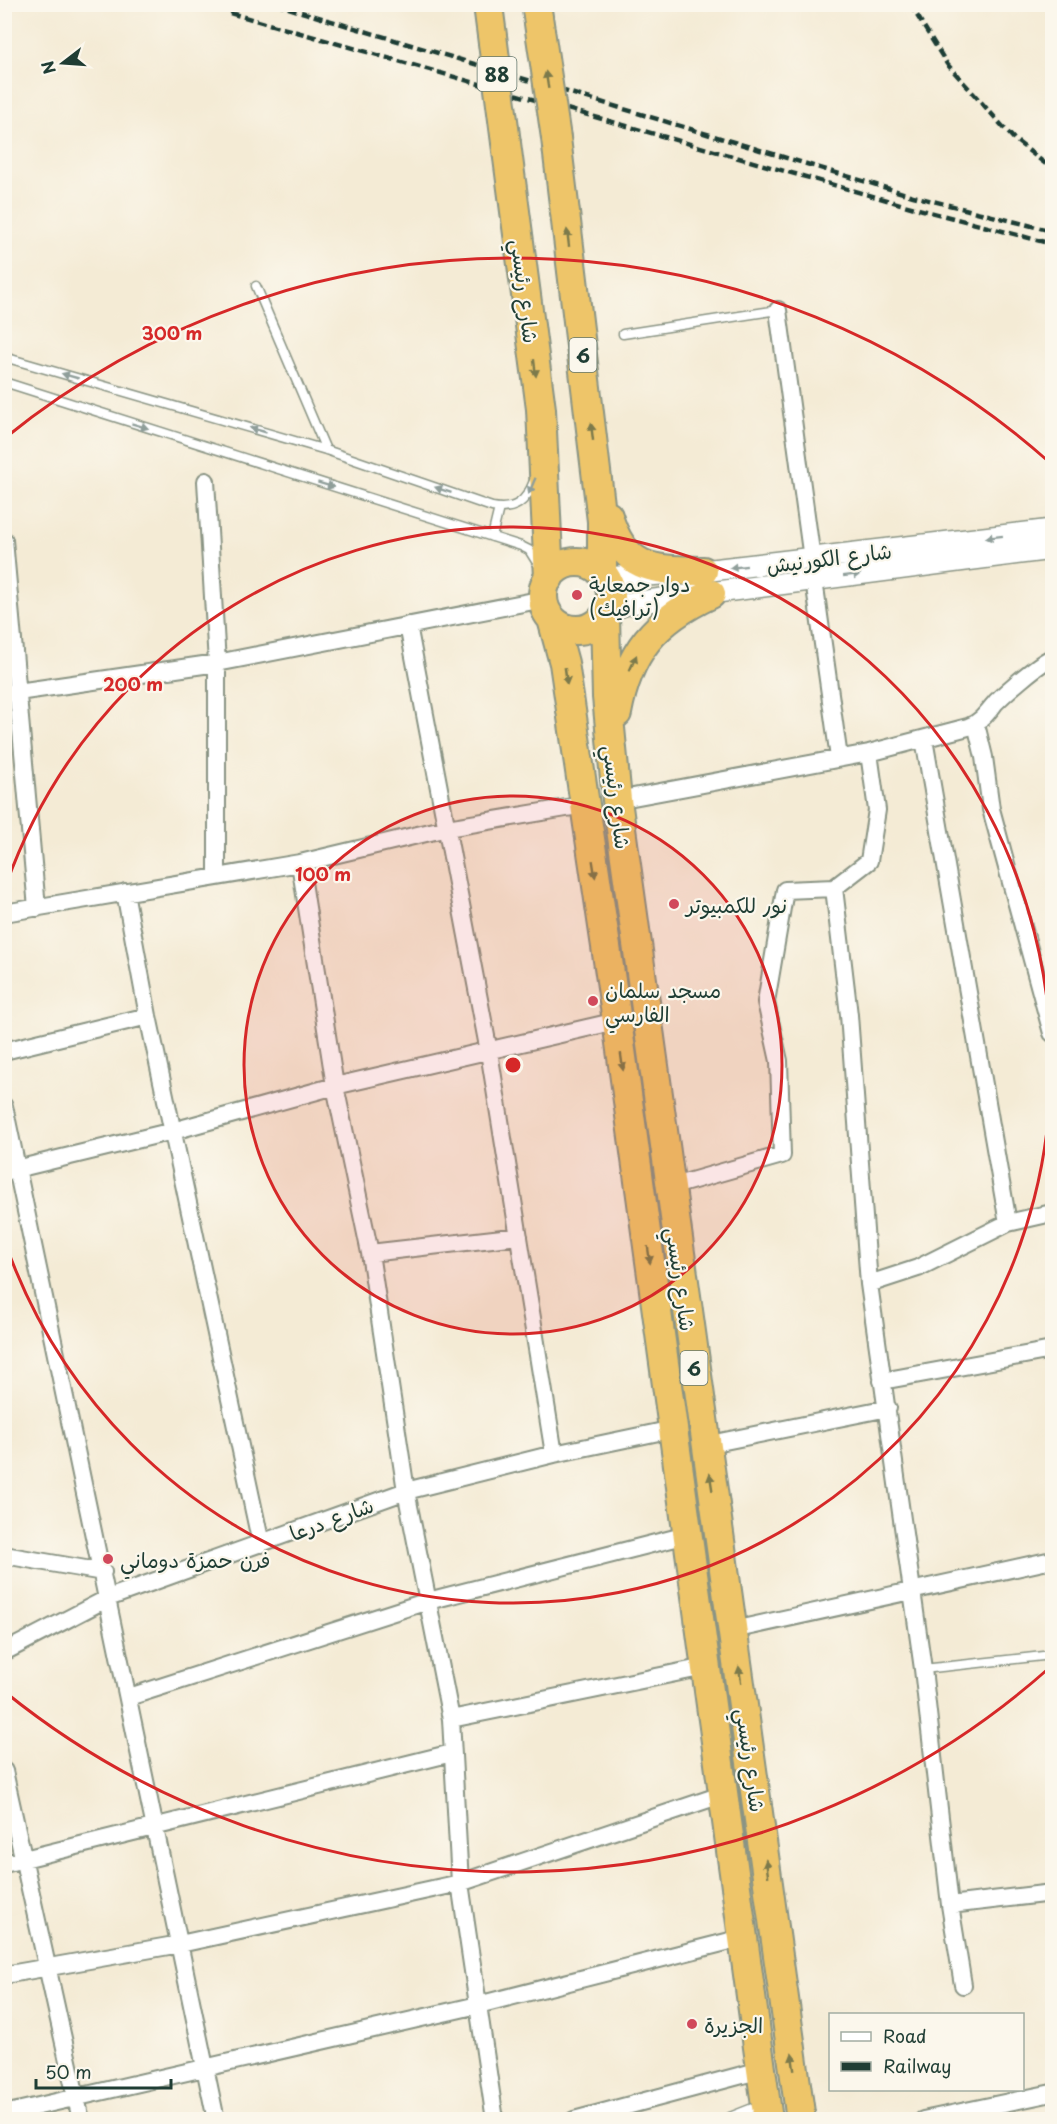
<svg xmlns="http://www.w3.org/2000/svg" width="1057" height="2124" font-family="'Playpen Sans','Playpen Sans Arabic',sans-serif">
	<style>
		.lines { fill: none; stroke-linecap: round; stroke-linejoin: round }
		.service-casing { stroke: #8a9484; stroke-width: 11 }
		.minor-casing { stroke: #8a9484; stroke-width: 20 }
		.tertiary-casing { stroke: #8a9484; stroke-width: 24 }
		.trunk-casing { stroke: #8a9484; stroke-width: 32 }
		.service { stroke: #fff; stroke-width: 8 }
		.minor { stroke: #fff; stroke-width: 16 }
		.tertiary { stroke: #fff; stroke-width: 21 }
		.trunk { stroke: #eec569; stroke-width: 28 }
		.rail { stroke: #1f3d34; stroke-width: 4.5; stroke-dasharray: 9 4.5; stroke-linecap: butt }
		.trunk-bridge-casing { stroke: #8a9484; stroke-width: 32; stroke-linecap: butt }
		.trunk-bridge { stroke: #eec569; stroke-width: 28 }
		.oneway { fill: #7c7a4c }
		.oneway2 { fill: #8f9e9a }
		.ring { fill: none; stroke: #d62828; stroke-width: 3 }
		.poi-dot { fill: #d1495b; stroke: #fbf7ec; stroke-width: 2 }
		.labels { text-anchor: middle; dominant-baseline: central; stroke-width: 4.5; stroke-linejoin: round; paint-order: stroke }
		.shield { fill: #fbf7ec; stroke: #61756b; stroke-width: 1.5 }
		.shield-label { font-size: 20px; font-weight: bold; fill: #1f3d34 }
		.street-label { font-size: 21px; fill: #1f3d34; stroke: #fbf7ec }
		.poi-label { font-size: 21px; fill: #1f3d34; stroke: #fbf7ec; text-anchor: start }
		.centre { fill: #d62828; stroke: #fbf7ec; stroke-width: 3 }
		.ring-label { font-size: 18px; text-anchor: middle; font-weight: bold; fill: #d62828; stroke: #fbf7ec; stroke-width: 4.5; stroke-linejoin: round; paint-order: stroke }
	</style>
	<rect width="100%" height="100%" fill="#fbf7ec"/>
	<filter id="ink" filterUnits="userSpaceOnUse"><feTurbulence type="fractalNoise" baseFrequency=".0167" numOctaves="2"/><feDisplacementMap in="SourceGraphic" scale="12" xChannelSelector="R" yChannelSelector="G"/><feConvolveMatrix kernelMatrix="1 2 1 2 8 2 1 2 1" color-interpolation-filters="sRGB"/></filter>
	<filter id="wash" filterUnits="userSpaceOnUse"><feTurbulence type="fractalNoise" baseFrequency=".008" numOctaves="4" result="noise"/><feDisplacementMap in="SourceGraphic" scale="24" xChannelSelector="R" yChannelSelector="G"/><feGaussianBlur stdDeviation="1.35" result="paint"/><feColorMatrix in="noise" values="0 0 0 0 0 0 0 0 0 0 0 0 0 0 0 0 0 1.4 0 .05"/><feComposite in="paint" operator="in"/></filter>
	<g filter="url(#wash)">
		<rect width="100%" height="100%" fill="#f4ebd5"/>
	</g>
	<g filter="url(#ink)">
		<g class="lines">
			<g class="service-casing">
				<path id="service" d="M256,286L326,450
					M623,334L778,310
					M4,357L326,450L492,507C515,511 526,502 534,481
					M4,382L521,546L529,550L539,566
					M492,537L499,508
					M923,1669L1052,1655
					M722,2120L760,2105"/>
			</g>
			<g class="minor-casing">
				<path id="minor" d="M778,310L812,559
					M206,481L217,663V877
					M4,540L37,908
					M814,580L839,758
					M408,625L489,1052L554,1454
					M4,694L217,663L544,599
					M976,724L984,757L991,809L1052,1033
					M924,739L1008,1223
					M869,753L877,810L869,861L834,888L849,1015L869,1284L923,1669L950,1905L963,1985
					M617,800L869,753L968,727C981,722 987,713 996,702C1006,692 1040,662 1052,658
					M300,863L335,1086L370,1253L406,1491L451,1719L460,1883L495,2120
					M125,892L148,1016L261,1544
					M4,913L300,863L447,828L584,805
					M4,1051L148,1016
					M4,1106L216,2120
					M4,1172L173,1131L335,1086L617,1021
					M670,1187L782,1155L779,1061L766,1002L785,890L834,888
					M370,1253L519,1236
					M869,1284L918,1268L1008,1223L1052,1213
					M882,1381L1052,1350
					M705,1445L888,1408
					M4,1555L103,1572
					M733,1630L1052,1560
					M4,1652L108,1598L406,1491L554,1454L673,1429
					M129,1697L428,1601L687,1535
					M451,1719L705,1667
					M4,1771L81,2120
					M4,1864L452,1753
					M950,1905L1052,1893
					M4,1975L180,1944L460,1883L724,1794
					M4,2114L478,2005L742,1938
					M574,2120L761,2070
					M923,2120L1052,2093"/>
			</g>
			<g class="tertiary-casing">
				<path id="tertiary" d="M605,578L703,571L1052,530
					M608,610L631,603L1052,549"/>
			</g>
			<g class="trunk-casing">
				<path id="trunk" d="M556,138L602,521V574
					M506,143L541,409L549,578
					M608,516C624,571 653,570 703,571
					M543 596a34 34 0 1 1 68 0a34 34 0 1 1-68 0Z
					M605,615L607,697L617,800C677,1240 740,1680 801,2120
					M552,619L564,663L617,1021L768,2120
					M617,713C628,652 655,620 711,594"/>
			</g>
			<use href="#service" class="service"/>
			<use href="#minor" class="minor"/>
			<use href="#tertiary" class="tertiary"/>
			<use href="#trunk" class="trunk"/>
			<path class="rail" d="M275,4L913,196L1052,231
				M910,4L947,64L1014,139L1052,169
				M230,13L911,207L1052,244"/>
			<g class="trunk-bridge-casing">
				<path id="trunk-bridge" d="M488,5L506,143
					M537,10L556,138"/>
			</g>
			<use href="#trunk-bridge" class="trunk-bridge"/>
		</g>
		<defs><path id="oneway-solid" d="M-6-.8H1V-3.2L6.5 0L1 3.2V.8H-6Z" transform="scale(1.5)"/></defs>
		<g class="oneway">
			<use href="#oneway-solid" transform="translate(547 80) rotate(-99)"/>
			<use href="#oneway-solid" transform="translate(568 238) rotate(-97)"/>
			<use href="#oneway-solid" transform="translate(535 368) rotate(83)"/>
			<use href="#oneway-solid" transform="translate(592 432) rotate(-97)"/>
			<use href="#oneway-solid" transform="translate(633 663) rotate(-66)"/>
			<use href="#oneway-solid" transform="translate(566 676) rotate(82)"/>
			<use href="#oneway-solid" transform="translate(594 869) rotate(81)"/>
			<use href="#oneway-solid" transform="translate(622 1062) rotate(82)"/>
			<use href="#oneway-solid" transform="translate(649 1255) rotate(82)"/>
			<use href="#oneway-solid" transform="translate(711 1482) rotate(-99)"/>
			<use href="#oneway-solid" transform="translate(740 1675) rotate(-98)"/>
			<use href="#oneway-solid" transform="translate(767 1868) rotate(-98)"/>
			<use href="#oneway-solid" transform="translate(793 2062) rotate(-98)"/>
		</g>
		<g class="oneway2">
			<use href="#oneway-solid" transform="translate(70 376) rotate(-164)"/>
			<use href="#oneway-solid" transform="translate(140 426) rotate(17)"/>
			<use href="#oneway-solid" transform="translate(258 430) rotate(-164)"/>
			<use href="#oneway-solid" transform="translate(326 485) rotate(17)"/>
			<use href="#oneway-solid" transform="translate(532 486) rotate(113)"/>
			<use href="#oneway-solid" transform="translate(443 490) rotate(-161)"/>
			<use href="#oneway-solid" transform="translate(994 537) rotate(173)"/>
			<use href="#oneway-solid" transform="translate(738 567) rotate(173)"/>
			<use href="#oneway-solid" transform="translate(852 575) rotate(-7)"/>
		</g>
	</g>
	<circle cx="513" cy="1065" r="269" fill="#d62828" fill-opacity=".12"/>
	<g class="ring">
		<circle cx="513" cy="1065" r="269"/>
		<path d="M6 885A538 538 0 1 1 6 1245"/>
		<path d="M1048 1669A807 807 0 0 1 5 1692M5 438A807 807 0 0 1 1048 461"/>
	</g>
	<g class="poi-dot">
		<circle cx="577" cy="595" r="6"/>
		<circle cx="674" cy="904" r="6"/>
		<circle cx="593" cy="1001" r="6"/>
		<circle cx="108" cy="1559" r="6"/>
		<circle cx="692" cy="2024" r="6"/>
	</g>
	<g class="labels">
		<g class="shield">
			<rect x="477.5" y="57" width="39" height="34" rx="4.5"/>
			<rect x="569.5" y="338" width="27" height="34" rx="4.5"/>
			<rect x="680.5" y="1351" width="27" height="34" rx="4.5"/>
		</g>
		<g class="shield-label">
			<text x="497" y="74">88</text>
			<text x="583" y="355">6</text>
			<text x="694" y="1368">6</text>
		</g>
		<g class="street-label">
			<text transform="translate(526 291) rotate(83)">شارع رئيسي</text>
			<text transform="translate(829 557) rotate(-7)">شارع الكورنيش</text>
			<text transform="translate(618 797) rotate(83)">شارع رئيسي</text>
			<text transform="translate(682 1279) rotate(82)">شارع رئيسي</text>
			<text transform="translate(331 1518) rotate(-20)">شارع درعا</text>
			<text transform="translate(752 1760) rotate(82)">شارع رئيسي</text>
		</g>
		<g class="poi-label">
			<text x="589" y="583">دوار جمعاية<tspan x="589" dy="24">(ترافيك)</tspan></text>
			<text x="686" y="904">نور للكمبيوتر</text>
			<text x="605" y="989">مسجد سلمان<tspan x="605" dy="24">الفارسي</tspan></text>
			<text x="120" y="1559">فرن حمزة دوماني</text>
			<text x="704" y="2024">الجزيرة</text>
		</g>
	</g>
	<circle cx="513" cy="1065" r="9" class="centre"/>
	<g class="ring-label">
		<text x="172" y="340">300 m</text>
		<text x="133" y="691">200 m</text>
		<text x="323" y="881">100 m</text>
	</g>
	<rect width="1057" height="2124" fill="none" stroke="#fbf7ec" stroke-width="24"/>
	<rect x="829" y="2013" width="195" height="78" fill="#fbf7ec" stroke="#a3ada2" stroke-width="1.5"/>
	<rect x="841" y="2032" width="30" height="9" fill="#ffffff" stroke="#a3ada2" stroke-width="1.5"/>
	<text x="883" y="2043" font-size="18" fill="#1f3d34">Road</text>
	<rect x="841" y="2062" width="30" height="9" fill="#1f3d34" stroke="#a3ada2" stroke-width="1.5"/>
	<text x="883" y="2073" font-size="18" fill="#1f3d34">Railway</text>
	<g transform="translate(63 63) rotate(253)" stroke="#fbf7ec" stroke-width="4.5" paint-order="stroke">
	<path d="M0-4.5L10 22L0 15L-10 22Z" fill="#1f3d34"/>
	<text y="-9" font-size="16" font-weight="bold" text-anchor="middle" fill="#1f3d34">N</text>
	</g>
	<path d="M36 2079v9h135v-9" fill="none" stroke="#1f3d34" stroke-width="3"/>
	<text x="45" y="2079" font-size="18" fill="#1f3d34" stroke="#fbf7ec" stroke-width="4.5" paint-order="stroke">50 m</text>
</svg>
